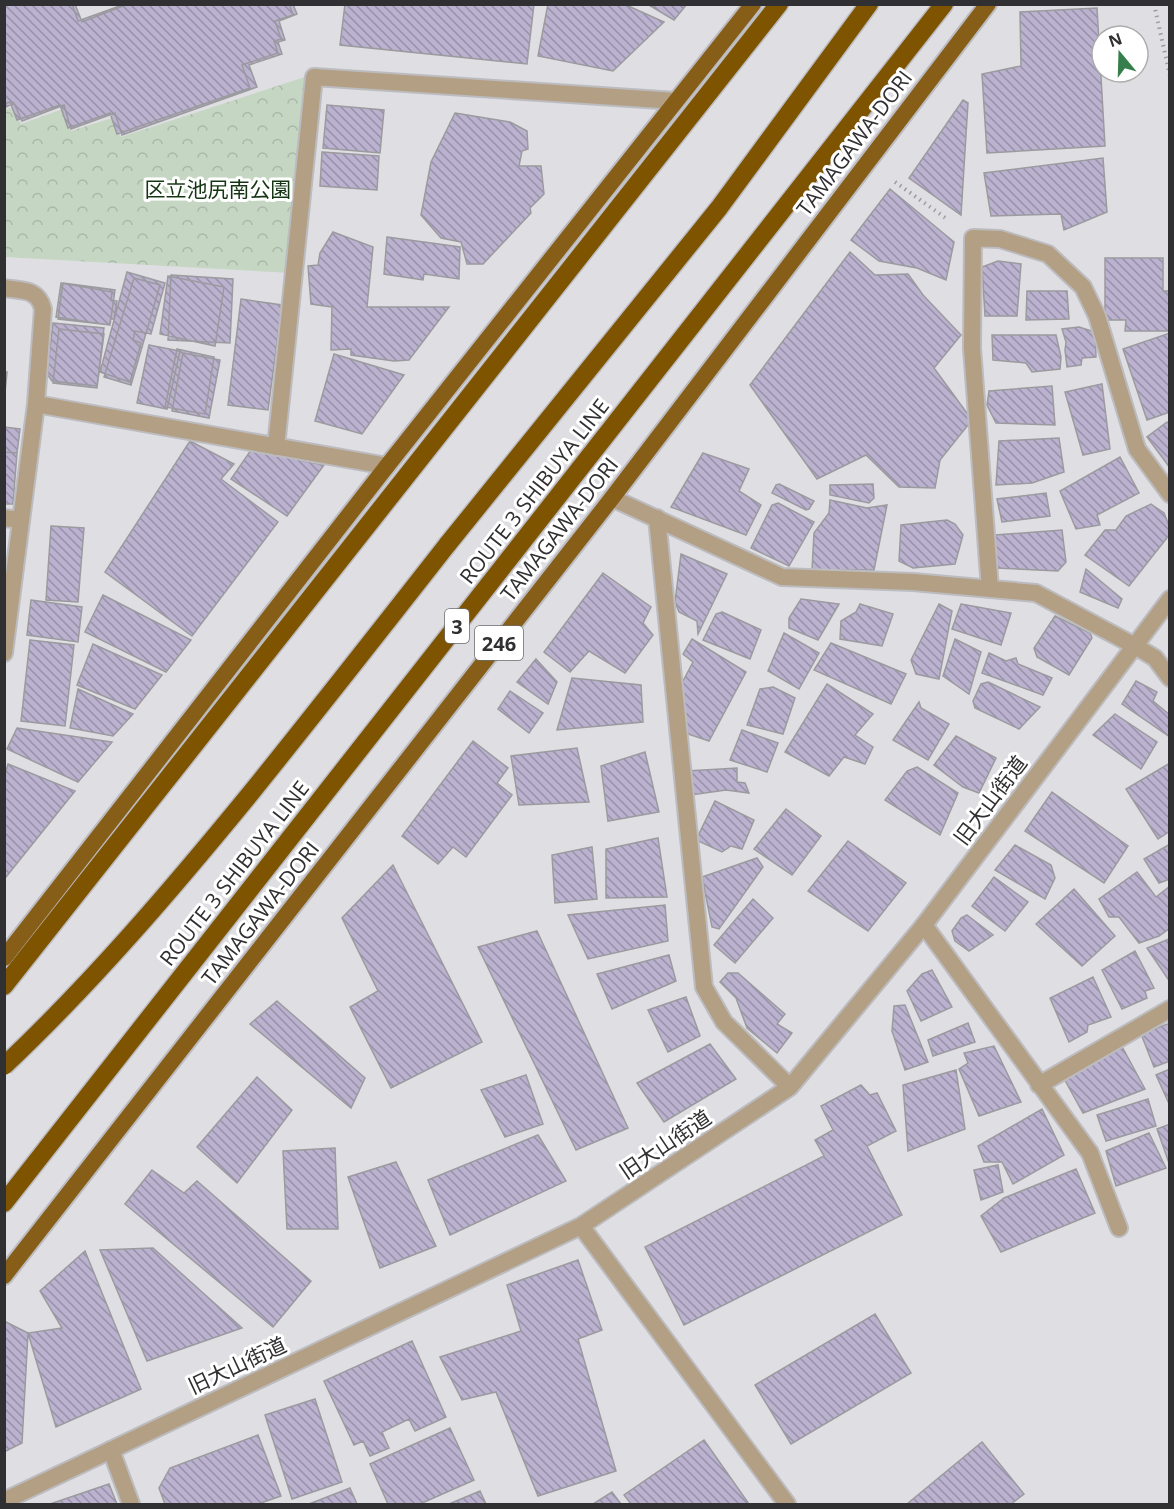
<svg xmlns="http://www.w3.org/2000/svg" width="1174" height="1509" font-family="'Open Sans','Noto Sans JP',sans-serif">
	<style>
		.park { fill: url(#park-crowns) }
		.building { fill: url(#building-back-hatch); stroke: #9b9a9e; stroke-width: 1.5 }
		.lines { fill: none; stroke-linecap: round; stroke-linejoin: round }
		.service-casing { stroke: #bcbcc0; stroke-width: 20 }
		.minor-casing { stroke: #bcbcc0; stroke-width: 20 }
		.trunk-casing { stroke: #bcbcc0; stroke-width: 20 }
		.motorway-casing { stroke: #bcbcc0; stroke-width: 21 }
		.path { stroke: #9c9ca0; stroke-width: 4; stroke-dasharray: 1.5 4.5; stroke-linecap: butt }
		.service { stroke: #b39f83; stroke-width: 16 }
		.minor { stroke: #b39f83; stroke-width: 16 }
		.trunk { stroke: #865e18; stroke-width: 16 }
		.motorway { stroke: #7e5400; stroke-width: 18 }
		.motorway-bridge-casing { stroke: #bcbcc0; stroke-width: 21; stroke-linecap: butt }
		.motorway-bridge { stroke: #7e5400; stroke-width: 18 }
		.labels { text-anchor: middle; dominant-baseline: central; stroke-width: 6; stroke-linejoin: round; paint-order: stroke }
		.shield { fill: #fff; stroke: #6e6e70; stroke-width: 1.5 }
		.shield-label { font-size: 20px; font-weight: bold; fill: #303032 }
		.street-label { font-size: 21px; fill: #303032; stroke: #fff }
		.park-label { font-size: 21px; fill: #143512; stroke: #fff }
	</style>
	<defs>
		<pattern id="park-crowns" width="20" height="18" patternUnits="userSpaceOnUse" patternTransform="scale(1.5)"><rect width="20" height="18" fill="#c5d6c3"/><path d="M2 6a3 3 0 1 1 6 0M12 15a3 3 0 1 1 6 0" fill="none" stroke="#aab8a8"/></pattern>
		<pattern id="building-back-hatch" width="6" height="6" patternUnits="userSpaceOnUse" patternTransform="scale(1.5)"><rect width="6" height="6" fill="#bbb2cf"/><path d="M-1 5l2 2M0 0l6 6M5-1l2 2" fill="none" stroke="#9891a9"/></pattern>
	</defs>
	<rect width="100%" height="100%" fill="#dfdfe3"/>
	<path class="park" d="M308,76L291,273L5,257L4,110L13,107L21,124L63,109L71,131L112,118L121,137Z"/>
	<path class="building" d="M4,4H75L82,22L128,4H293L297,14L279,21L285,40L278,42L282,54L249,65L257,87L122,135L115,113L71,129L64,105L22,121L14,103L4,108Z
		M4,4H72L78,21L125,4H289L293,15L275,21L281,39L274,41L278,53L242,65L250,88L117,134L110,113L68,128L60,105L17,120L10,102L4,104Z
		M345,4H534L527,64L340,45Z
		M548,4H624L664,22L613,71L538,56Z
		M647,4H687L674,20Z
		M1097,8L1105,146L987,153L982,74L1021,66L1020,12Z
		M963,100L968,103L961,215L909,178Z
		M327,105L384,110L380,153L323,148Z
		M455,113L510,122L527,131L528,149L522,151L519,166H541L544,194L530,208L531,213L483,264H467L461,242L441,238L421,215L431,162Z
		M322,152L379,156L377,190L320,186Z
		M1103,158L1107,212L1064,230L1061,214L991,216L984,173Z
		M890,189L954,242L946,280L917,268L879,261L851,240Z
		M333,232L373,247L367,307H449L409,360L394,361L351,355V349L331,350L332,307L311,304L308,266L318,265L320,253Z
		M387,237L460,247L459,279L424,274L423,280L384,274Z
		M850,252L875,275L908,274L923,295L961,335L934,368L972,420L940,460L935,488L899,487L866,455L817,479L750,385Z
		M1105,258H1163V291H1170V331H1125L1126,320H1105Z
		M998,261L1021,264L1017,316H985L982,267Z
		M127,272L165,283L151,334L135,331L133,340L141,343L130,382L100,372Z
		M171,275L233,279L230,343L168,340Z
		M168,276L224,287L215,346L160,334Z
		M134,278L160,285L131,385L104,377Z
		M61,283L112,292L111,300L117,301L114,319H111L109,325L56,317Z
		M63,283L115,290L110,325L58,319Z
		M1027,291H1067L1069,319L1026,320Z
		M241,299L282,305L268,410L228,405Z
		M53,323L104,328L97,386L52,381L47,374Z
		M1079,327L1095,332L1096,357L1082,358L1081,365L1067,367L1065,350L1066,342L1062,329Z
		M59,329L104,334L97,388L53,383Z
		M1170,333V412L1147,420L1123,349Z
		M992,335H1056L1061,357L1060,369L1032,372L1026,363L993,360Z
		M149,345L180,351L167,409L137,403Z
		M177,349L214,357L205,414L165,407Z
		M183,353L220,360L209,418L172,411Z
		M334,354L404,375L362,434L315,421Z
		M4,372H7L4,403Z
		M1102,384L1110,449L1083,455L1065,392Z
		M1052,386L1055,425L996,423L987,405L989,391Z
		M1167,422L1170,425V468L1147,437Z
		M4,427L20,429L17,453L4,452Z
		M1059,438L1064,472L1032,483L996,485L999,441Z
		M190,441L234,464L221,479L278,522L192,636L105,572Z
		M251,450L324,465L287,516L231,479Z
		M4,452L17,453L13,504H4Z
		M703,453L749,469L739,491L761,505L746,535L671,507Z
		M1120,457L1139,493L1097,515L1100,525L1076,529L1060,491Z
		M779,484L814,501L809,509L806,510L772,493L776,485Z
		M873,484L874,498L869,503L830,495V485Z
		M1046,493L1050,516L1002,522L997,499Z
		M830,500L867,508L887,505L874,570H812L814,533L829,513Z
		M778,503L814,522L789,566L751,548L772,505Z
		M1151,504L1164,513L1170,528V534L1129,586L1085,555L1105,530H1116L1126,516Z
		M947,520L955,524L963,535L955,564L913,568L899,561L901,525Z
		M51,526L84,528L78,602L46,600Z
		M1062,530L1066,562L1058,571L996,568L995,535Z
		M681,554L727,574L698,634L697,621L679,612L675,602Z
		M1086,569L1122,599L1118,608L1080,592Z
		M603,573L651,607L643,623L653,635L625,673L589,651L570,672L544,652Z
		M103,595L191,640L166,672L85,632Z
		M801,599L839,604L818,640L789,628V618Z
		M31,600L82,607L78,642L27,635Z
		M860,604L893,614L882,646L840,639L841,621L856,612Z
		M939,604L952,611L939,679L916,674L911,660Z
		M961,604L1011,613L1001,645L952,629Z
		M722,612L761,630L750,659L703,640L716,614Z
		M1055,616L1090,633L1092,638L1069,675L1037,657L1034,648Z
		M784,633L819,653L799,689L768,671Z
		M692,639L746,672L709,741L685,733L682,683L693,662L683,654Z
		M955,639L981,652L969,694L943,676Z
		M30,640L74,645L65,726L21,721Z
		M831,643L906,674L891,704L814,670Z
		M93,644L162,675L135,709L77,685Z
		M989,653L1006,661L1016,658L1018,664L1052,678L1043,695L982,673Z
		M536,659L557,682L548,704L517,682Z
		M572,678L641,685L643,722L557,730Z
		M1136,681L1157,692L1153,701L1170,715V737L1122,704Z
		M988,682L1040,707L1019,729L975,708L973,701L981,684Z
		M827,684L873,714L855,735L873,747L865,764L844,757L829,776L785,752Z
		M773,687L795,698L783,734L747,725L760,689Z
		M78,689L133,714L113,736L70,728Z
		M510,691L543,713L529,733L498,709Z
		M919,702L921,708L949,724L928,760L893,740Z
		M1115,714L1157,742L1141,769L1093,735Z
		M17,728L112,742L78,782L7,749Z
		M742,730L778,743L767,772L730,760Z
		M956,736L996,758L979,793L963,787L934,765Z
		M473,741L508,768L497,783L512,795L466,857L453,847L438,864L402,836Z
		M577,748L589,802L519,805L511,756Z
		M645,752L659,812L608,821L601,766Z
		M1170,763V831L1158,839L1126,789Z
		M8,764L75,791L6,877L4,876V778Z
		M917,767L958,793L940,835L885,800L907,771Z
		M737,768V782L745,783L749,793L726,790L691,795L687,771Z
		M1052,792L1128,846L1104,883L1025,831Z
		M715,801L754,820L742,849L731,846L722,852L696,840Z
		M786,809L821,836L792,875L754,849Z
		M658,838L667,897L606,898V849Z
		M848,841L906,883L868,931L808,891Z
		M1170,844V879L1159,883L1144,859Z
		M1015,845L1051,865L1055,878L1045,899L995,870Z
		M592,847L597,899L555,903L552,855Z
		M757,858L763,867L719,929L712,927L702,877Z
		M393,865L482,1042L391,1088L350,1007L378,991L342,918Z
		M1137,872L1156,897L1170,886V928L1159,936L1139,943L1119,917H1109L1099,899Z
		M994,877L1028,902L1005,931L972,906Z
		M1074,889L1115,936L1082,966L1036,924Z
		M753,899L773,918L735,963L714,945Z
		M665,905L668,941L588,959L568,915Z
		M967,915L993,935L969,951L955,941L952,931L961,918Z
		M1170,930V982L1147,948L1169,939Z
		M537,931L628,1128L576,1150L478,947Z
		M1135,951L1154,988L1145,991L1147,998L1122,1009L1102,970Z
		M669,955L676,981L612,1009L597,974Z
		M932,970L952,1007L921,1021L907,991L922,974Z
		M728,973H738L785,1014L777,1024L792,1033L777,1053L747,1028L736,998L720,982Z
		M1093,977L1111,1017L1088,1025L1087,1032L1069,1042L1050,998Z
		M686,997L700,1036L668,1052L648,1010Z
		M277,1001L365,1078L351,1108L250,1024Z
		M905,1005L928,1062L905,1070L892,1031L894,1006Z
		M968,1023L975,1042L933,1056L928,1040Z
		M1170,1023V1061L1154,1067L1141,1034Z
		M1119,1041L1145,1089L1083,1113L1061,1073Z
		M710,1044L736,1079L664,1122L637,1083Z
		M994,1046L1021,1102L979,1116L959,1069L968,1063L964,1053Z
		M1170,1069V1106L1156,1075Z
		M956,1070L965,1129L908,1151L903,1085Z
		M526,1075L543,1124L505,1137L481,1090Z
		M257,1077L292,1110L237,1183L197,1147Z
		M861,1085L870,1095L877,1093L896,1131L867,1146L902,1215L684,1325L645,1247L824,1156L815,1140L833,1130L821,1106Z
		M1148,1099L1156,1126L1106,1141L1097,1115Z
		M1042,1109L1064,1155L1013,1184L1002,1162H984L978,1146Z
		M1170,1124V1166L1157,1129Z
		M1149,1133L1166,1168L1116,1186L1106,1151Z
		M538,1135L566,1181L450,1235L428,1180Z
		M335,1148L338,1229H287L283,1151Z
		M396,1162L436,1246L380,1268L348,1177Z
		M998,1165L1003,1192L981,1200L974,1170Z
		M1076,1169L1095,1213L1001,1252L981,1216L1004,1198Z
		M152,1170L184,1193L197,1181L311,1281L273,1327L125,1204Z
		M153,1248L242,1328L147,1361L100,1250Z
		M85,1251L141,1389L56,1427L28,1333L62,1328L40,1291Z
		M578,1260L602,1330L578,1339L616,1471L538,1496L496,1392L462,1400L440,1357L521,1331L507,1285Z
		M875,1314L911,1373L791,1444L755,1385Z
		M6,1322L28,1333L22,1443L4,1452V1324Z
		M412,1341L446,1417L415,1431L409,1419L382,1432L389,1448L370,1456L363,1441L354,1445L324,1381Z
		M315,1399L342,1482L292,1499L265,1415Z
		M450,1428L474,1480L420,1504H388L370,1464Z
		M258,1435L281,1496L258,1504H165L159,1488L170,1468Z
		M704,1440L749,1504H631L624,1495Z
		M982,1442L1024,1494L1011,1504H907Z
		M109,1484L117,1504H50Z
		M350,1488L357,1504H309Z
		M480,1491L486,1504H449Z
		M612,1492L621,1504H593Z"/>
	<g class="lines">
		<g class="service-casing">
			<path id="service" d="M612,498L782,577L913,582L1036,593L1135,646
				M990,589L972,348L973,238L1000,239L1048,254L1083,287L1097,316L1137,449L1170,494
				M924,925L1090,1153L1119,1228
				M1039,1085L1170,1009
				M111,1450L131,1504"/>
		</g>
		<g class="minor-casing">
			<path id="minor" d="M4,288C22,291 38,288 43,309L36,404L4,653
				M36,404L387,466
				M276,447L314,77L676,101
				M4,518L21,520
				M657,518L704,987L724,1022L790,1087
				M1135,646L1155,658L1170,678
				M581,1226L787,1504
				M4,1501L581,1226L790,1087L924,925L1170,599"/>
		</g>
		<g class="trunk-casing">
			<path id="trunk" d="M4,958L387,466L753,4
				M4,1276L612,498L988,4"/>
		</g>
		<g class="motorway-casing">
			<path id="motorway" d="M447,545L719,208L869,4
				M4,986L779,4
				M4,1203L944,4"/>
		</g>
		<path class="path" d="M1154,4L1170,76
			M895,182L947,219"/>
		<use href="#service" class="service"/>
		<use href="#minor" class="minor"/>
		<use href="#trunk" class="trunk"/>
		<use href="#motorway" class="motorway"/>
		<g class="motorway-bridge-casing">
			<path id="motorway-bridge" d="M4,1066C93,982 173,888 250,794C317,711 382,628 447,545"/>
		</g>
		<use href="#motorway-bridge" class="motorway-bridge"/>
	</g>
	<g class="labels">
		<g class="shield">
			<rect x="445" y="609" width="24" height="34" rx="4.5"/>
			<rect x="475" y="626" width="48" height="34" rx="4.5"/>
		</g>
		<g class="shield-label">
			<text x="457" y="626">3</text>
			<text x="499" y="643">246</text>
		</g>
		<g class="street-label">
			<text transform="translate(854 143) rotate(-53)">TAMAGAWA-DORI</text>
			<text transform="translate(534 491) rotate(-52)">ROUTE 3 SHIBUYA LINE</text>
			<text transform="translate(559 529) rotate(-52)">TAMAGAWA-DORI</text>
			<text transform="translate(990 800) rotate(-53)">旧大山街道</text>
			<text transform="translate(234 873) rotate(-52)">ROUTE 3 SHIBUYA LINE</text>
			<text transform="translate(260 913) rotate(-52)">TAMAGAWA-DORI</text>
			<text transform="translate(665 1144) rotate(-34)">旧大山街道</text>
			<text transform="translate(237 1365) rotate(-25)">旧大山街道</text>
		</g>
		<g class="park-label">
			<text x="218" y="189">区立池尻南公園</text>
		</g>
	</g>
	<rect width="1174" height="1509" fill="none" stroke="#303032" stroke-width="12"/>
	<g transform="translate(1120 54) rotate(341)"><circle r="28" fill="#ffffff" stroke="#acacad" stroke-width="1.5"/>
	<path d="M0-4.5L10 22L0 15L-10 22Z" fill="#367f4d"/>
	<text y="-9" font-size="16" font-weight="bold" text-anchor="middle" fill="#303032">N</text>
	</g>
</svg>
